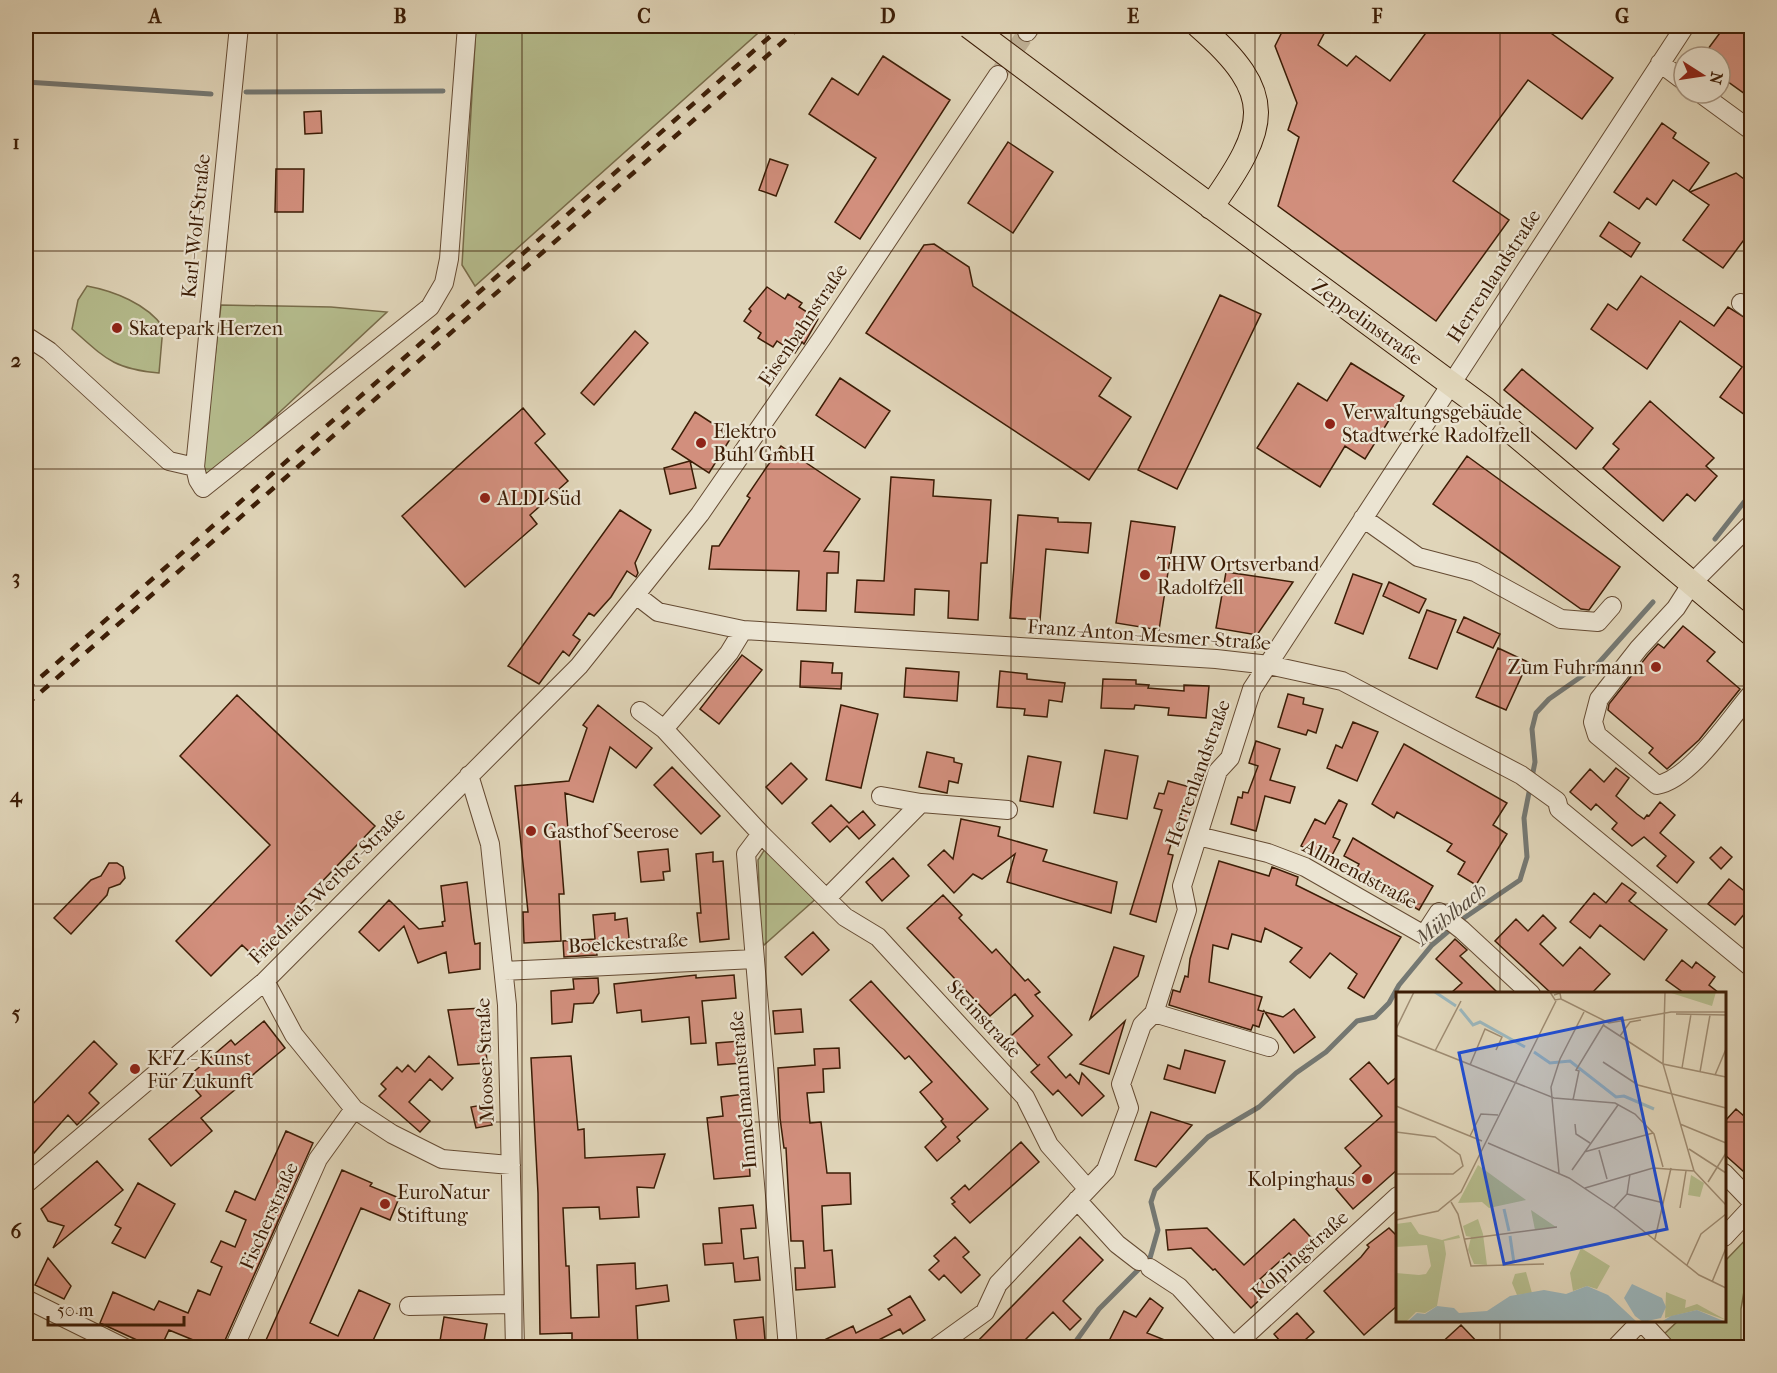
<svg xmlns="http://www.w3.org/2000/svg" width="1777" height="1373" font-family="'IM FELL French Canon',serif">
	<style>
		.green { fill: #b5bc8d; stroke: #786c4a; stroke-width: 1.5 }
		.lines { fill: none; stroke-linecap: round; stroke-linejoin: round }
		.stream { stroke: #747873; stroke-width: 5 }
		.building { fill: #d28f7d; stroke: #3c1d06; stroke-width: 1.5 }
		.minor-tunnel { stroke: #bfb095; stroke-width: 18; stroke-dasharray: 18 9; stroke-linecap: butt }
		.minor-casing { stroke: #654b33; stroke-width: 20 }
		.major-casing { stroke: #3c1d06; stroke-width: 26 }
		.minor { stroke: #ebe4d2; stroke-width: 18 }
		.major { stroke: #e0d5b9; stroke-width: 24 }
		.rail { stroke: #3c1d06; stroke-width: 4.5; stroke-dasharray: 10 10; stroke-linecap: butt }
		.major-bridge-casing { stroke: #3c1d06; stroke-width: 26; stroke-linecap: butt }
		.major-bridge { stroke: #e0d5b9; stroke-width: 24 }
		.grid { fill: none; stroke: #3c1d06; stroke-width: 1.5; stroke-opacity: 0.55 }
		.poi-dot { fill: #8f2418; stroke: #ebe4d2; stroke-width: 2 }
		.labels { text-anchor: middle; dominant-baseline: central; stroke-width: 4.5; stroke-linejoin: round; paint-order: stroke }
		.street-label { font-size: 20px; fill: #3c1d06; stroke: #ebe4d2 }
		.poi-label { font-size: 20px; fill: #3c1d06; stroke: #ebe4d2; text-anchor: start }
		.water-label { font-size: 21px; font-style: italic; fill: #584b3c; stroke: #ebe4d2 }
		.inset-river { fill: none; stroke: #9ab5bb; stroke-width: 3 }
		.inset-road { fill: none; stroke: #9e8b71; stroke-width: 1.5 }
		.view { fill: #1d4ed8; fill-opacity: 0.15; stroke: #1d4ed8; stroke-width: 3 }
		.inset-edge { fill: none; stroke: #3c1d06; stroke-width: 3 }
		.neatline { fill: none; stroke: #3c1d06; stroke-width: 2 }
		.grid-label { font-size: 20px; text-anchor: middle; font-weight: bold; fill: #3c1d06 }
	</style>
	<rect width="100%" height="100%" fill="#e0d5b9"/>
	<filter id="stains"><feTurbulence type="fractalNoise" baseFrequency=".00333" numOctaves="4"/><feColorMatrix values="0 0 0 0 .2 0 0 0 0 .09 0 0 0 0 .02 0 0 0 .5 -.17"/></filter>
	<radialGradient id="worn" r=".72"><stop offset=".6" stop-color="#630" stop-opacity="0"/><stop offset="1" stop-color="#630" stop-opacity=".3"/></radialGradient>
	<path class="green" d="M476,26H766L475,286L462,265Z
		M87,286C114,291 147,304 163,327L159,373C113,369 105,358 72,329L78,300Z
		M221,305L331,307L387,312L209,478L202,469Z
		M765,849L819,896L764,945L761,939L758,860Z
		M1751,1234V1250L1741,1309V1347H1675L1663,1335L1678,1321L1724,1320L1725,1261Z"/>
	<g class="lines">
		<path class="stream" d="M26,82L211,94
			M246,92L443,91
			M1715,539L1752,492
			M1071,1348L1099,1309L1150,1258L1158,1230L1151,1202L1155,1190L1208,1137L1259,1107L1296,1073L1326,1052L1357,1021L1375,1017L1389,1003L1399,985L1432,945L1464,918L1520,880L1527,857L1524,818L1535,762L1532,729L1536,713L1549,699L1595,667L1653,602"/>
	</g>
	<path class="building" d="M1285,26H1328L1318,45L1347,66L1356,56L1390,81L1431,26L1442,33L1447,26H1541L1613,78L1582,119L1528,80L1453,181L1509,220L1436,321L1278,206L1299,137L1288,130L1297,103L1275,46Z
		M1725,26H1746L1752,30V99L1720,76V57H1702Z
		M883,56L950,100L860,239L835,222L876,158L809,114L832,78L858,95Z
		M321,111L322,133L305,134L304,112Z
		M1662,123L1676,133L1673,138L1709,163L1689,191L1673,180L1656,205L1647,198L1639,209L1614,192Z
		M1008,142L1053,172L1013,233L968,203Z
		M770,159L788,165L776,196L759,190Z
		M276,169H304L303,212H275Z
		M1736,173L1752,185V229L1723,268L1683,240L1709,205L1690,192Z
		M1609,222L1640,243L1631,257L1600,236Z
		M934,244L969,267L973,286L1111,378L1099,396L1131,417L1089,480L866,333L924,245Z
		M1641,276L1714,326L1728,307L1752,322V420L1720,397L1742,367L1680,321L1647,369L1591,329L1608,304L1617,310Z
		M767,287L785,299L788,294L802,303L799,307L818,319L804,344L802,342L795,353L777,341L773,347L758,338L761,333L744,321L751,311L749,309Z
		M1220,295L1261,314L1177,489L1138,470Z
		M635,331L648,343L594,405L581,393Z
		M1351,363L1404,396L1365,459L1345,446L1320,487L1257,448L1298,383L1327,401Z
		M1522,369L1593,428L1576,449L1504,390Z
		M840,378L890,411L865,448L816,415Z
		M1650,401L1714,458L1706,466L1717,476L1695,501L1687,494L1663,521L1603,468L1619,449L1613,444Z
		M523,408L545,434L535,443L568,481L530,515L537,524L465,587L402,516Z
		M695,412L732,436L709,473L672,449Z
		M781,446L860,499L824,551L839,552L838,573H827L826,611L797,610L799,571L709,569L712,546H719L750,498L747,496Z
		M1467,456L1620,567L1589,610L1581,609L1433,504Z
		M690,461L696,488L670,494L664,468Z
		M891,477L934,480L933,496L991,500L987,563H981L978,620L948,618L949,591L915,589L914,615L855,612L857,580L884,581Z
		M620,510L651,530L635,563L638,573L636,577L627,571L611,597L594,616L589,613L573,635L580,640L569,656L563,651L539,684L508,666Z
		M1018,515L1058,518V522L1091,523L1088,553L1046,549L1040,620L1010,618Z
		M1131,521L1175,527L1159,630L1116,623Z
		M1226,572L1293,582L1257,635L1216,628Z
		M1353,574L1382,584L1363,634L1335,623Z
		M1389,582L1426,599L1419,613L1383,596Z
		M1427,610L1456,620L1437,669L1409,658Z
		M1464,617L1500,634L1493,648L1457,632Z
		M1683,626L1715,652L1707,661L1740,689L1699,740L1667,769L1649,753L1653,748L1608,710L1609,704L1648,655L1658,644L1664,648Z
		M1498,648L1528,662L1506,710L1476,697Z
		M742,655L762,670L719,724L700,709Z
		M801,661L833,663L832,673H842L841,689L800,687Z
		M906,668L959,672L957,701L904,697Z
		M1000,671L1027,674V679L1065,683L1062,702L1049,700L1047,717L1024,715L1025,709L997,707Z
		M1103,679L1136,680V684L1149,685L1148,688L1184,691V685L1209,686L1206,718L1168,715L1169,708L1135,705L1134,709L1101,708Z
		M1288,694L1304,698L1303,704L1323,709L1316,733L1308,730L1306,735L1278,727Z
		M237,695L375,826L295,910L301,915L258,960L242,945L211,976L176,941L270,845L180,756Z
		M598,705L652,748L636,768L610,747L593,802L565,793L568,830L559,831L564,894H559L561,941L524,943L523,912H528L515,786L569,781L587,728L583,725Z
		M841,705L878,714L861,788L826,780Z
		M1353,722L1378,732L1357,781L1327,768L1336,745L1342,748Z
		M1256,741L1280,749L1270,780L1295,787L1290,803L1265,796L1256,831L1231,824L1238,797L1242,798L1243,792L1248,793L1258,766L1249,763Z
		M1404,744L1507,803L1493,825L1507,834L1476,885L1458,874L1465,862L1447,851L1452,844L1397,812L1394,818L1372,804Z
		M1105,750L1138,756L1127,819L1094,813Z
		M927,752L954,758V762L962,764L958,783L949,781L947,793L919,787Z
		M1028,756L1061,762L1053,807L1020,801Z
		M791,763L807,779L782,804L766,787Z
		M672,767L720,816L701,834L654,785Z
		M1616,768L1629,778L1616,796L1637,814L1644,819L1647,815L1649,816L1660,802L1675,815L1660,833L1694,862L1677,883L1657,866L1666,856L1644,837L1632,846L1612,829L1617,823L1596,804L1591,810L1570,792L1590,769L1604,782Z
		M1168,781L1197,789L1185,829L1176,827L1168,854L1173,855L1156,922L1130,914L1162,810L1154,808L1159,793L1164,794Z
		M1339,800L1347,804L1333,837L1340,840L1329,861L1301,846L1315,819L1325,824Z
		M831,805L849,823L863,811L875,825L859,839L847,826L830,842L812,823Z
		M961,819L1000,827L998,836L1047,850L1043,861L1117,882L1111,913L1007,882L1015,854L982,879L973,874L954,893L928,865L944,850L953,859Z
		M1353,838L1433,886L1419,910L1354,873L1359,864L1344,856Z
		M1721,847L1732,857L1721,869L1710,858Z
		M668,849L670,871L663,872L664,880L641,882L638,852Z
		M713,852V862L723,861L729,939L700,942L697,913H701L696,854Z
		M893,858L909,876L882,901L866,882Z
		M1219,861L1269,876L1272,867L1298,877L1296,885L1401,937L1364,998L1348,988L1357,974L1330,953L1310,978L1290,962L1302,948L1265,928L1261,942L1232,934L1228,949L1213,945L1209,982L1262,997L1258,1010L1283,1017L1294,1009L1315,1037L1294,1053L1264,1011L1259,1027L1253,1025L1251,1030L1169,1005L1173,990L1180,992L1185,976L1188,977L1190,959Z
		M109,863H117L123,867L125,878L120,884L109,888L107,895L71,934L54,918L91,880L101,876Z
		M1729,879L1752,897V905L1735,925L1708,904Z
		M467,882L474,940L475,944L480,943V969L449,973L446,952L418,963L404,926L379,951L359,932L389,900L419,929L443,926L442,922L445,921L441,886Z
		M1622,883L1636,893L1629,901L1667,930L1644,960L1600,925L1590,938L1570,922L1594,893L1606,903Z
		M943,895L962,915L959,918L992,953L996,949L1025,981L1028,979L1040,992L1035,995L1072,1035L1048,1057L1066,1078L1070,1074L1079,1084L1082,1073L1104,1096L1082,1116L1058,1090L1053,1095L1031,1072L1040,1064L1038,1066L1011,1036L1033,1016L1015,994L990,1016L907,928Z
		M615,913V920L627,918L630,948L597,951L596,946L597,955L564,957L563,941L595,939L593,915Z
		M1543,915L1556,928L1540,944L1563,966L1580,947L1610,974L1592,993H1551L1495,941L1516,919L1528,931Z
		M813,932L829,950L802,975L785,957Z
		M1455,939L1467,950L1460,956L1498,993H1451L1462,983L1436,959Z
		M1114,947L1144,956L1138,976L1090,1019Z
		M1682,960L1692,968L1696,962L1715,977L1709,985L1719,993H1684L1666,980Z
		M696,975V978L734,975L736,998L702,1001L706,1043L691,1044L689,1017L642,1022L641,1010L617,1013L614,984Z
		M598,978L599,993L593,1003L574,1004L572,1022L552,1024L551,991L574,989L573,979Z
		M871,981L988,1109L957,1137L960,1141L937,1161L925,1147L946,1127L941,1121L943,1119L920,1092L932,1082L909,1056L905,1059L850,1000Z
		M483,1008L487,1063L458,1065L448,1010Z
		M801,1009L803,1032L775,1034L773,1011Z
		M264,1021L285,1048L201,1118L212,1131L171,1166L149,1139L201,1096L194,1088L198,1084L190,1075L231,1040L235,1045Z
		M1125,1021L1109,1074L1080,1064Z
		M94,1041L117,1064L89,1093L99,1103L77,1125L68,1115L26,1162V1111Z
		M741,1041L742,1063L718,1065L716,1043Z
		M839,1048L840,1068L823,1069L824,1092L807,1093L810,1123L821,1122L827,1173H850L851,1204L822,1206L824,1251L832,1250L835,1287L796,1290L795,1268H805L803,1241H791L786,1148H784L780,1118L778,1068L815,1065L814,1049Z
		M1185,1050L1225,1061L1215,1093L1164,1079L1168,1065L1180,1069Z
		M429,1056L453,1078L442,1090L430,1079L409,1102L430,1121L420,1132L379,1096L386,1089L381,1084L397,1067L402,1072L408,1065L415,1072Z
		M571,1056L578,1130L584,1129L585,1158L665,1154L654,1188L637,1187L639,1217L600,1219L599,1207L563,1208L566,1266H569L571,1318L599,1317L597,1265L635,1263L636,1289L667,1285L669,1301L636,1306L638,1347H572V1333L540,1334L538,1193L531,1058Z
		M1369,1062L1388,1084L1398,1076V1169L1353,1209L1336,1189L1361,1166L1345,1148L1382,1116L1350,1079Z
		M745,1094L750,1176L714,1179L707,1118L723,1116L721,1097Z
		M488,1104L492,1125L476,1128L471,1107Z
		M1736,1109L1752,1123V1179L1725,1155V1121Z
		M1151,1112L1192,1125L1156,1167L1135,1160Z
		M286,1131L313,1143L222,1347H196L198,1342L169,1330L161,1347H152L100,1323L113,1292L154,1310L159,1301L188,1313L198,1290L210,1295L222,1267L211,1262L221,1241L235,1247L246,1220L226,1211L235,1191L255,1200Z
		M1021,1142L1039,1162L970,1223L952,1204L955,1202L951,1198L965,1185L969,1190Z
		M97,1161L123,1190L53,1248L64,1226L48,1221L41,1209Z
		M342,1170L372,1183L370,1186L399,1198L390,1220L361,1208L310,1323L338,1336L359,1290L390,1304L370,1347H282L266,1340Z
		M138,1183L175,1204L145,1258L112,1243L121,1228L115,1225Z
		M753,1205L756,1228L741,1229L744,1259L758,1257L760,1280L735,1282L733,1263L705,1265L703,1244L722,1243L719,1208Z
		M1294,1219L1318,1245L1299,1263L1289,1253L1260,1279L1270,1290L1251,1308L1215,1269L1213,1270L1191,1248L1168,1250L1166,1230L1207,1228L1244,1265Z
		M1389,1228L1398,1237V1305L1364,1335L1324,1291L1361,1257L1369,1247L1367,1245Z
		M955,1237L969,1252L963,1257L980,1275L961,1293L944,1275L939,1280L929,1270L939,1261L934,1256Z
		M1080,1237L1103,1260L1063,1301L1081,1319L1070,1330L1053,1312L1018,1347H972Z
		M48,1258L71,1286L64,1299L35,1285Z
		M910,1296L925,1320L903,1334L900,1329L865,1347H810L853,1326L856,1333L892,1315L888,1309Z
		M1150,1298L1163,1308L1147,1333L1182,1347H1106L1124,1311L1136,1317Z
		M1297,1313L1314,1332L1297,1347H1285L1274,1334Z
		M444,1317L487,1324L483,1347H439Z
		M763,1317L765,1340L737,1343L734,1320Z
		M1461,1325L1482,1347H1437Z"/>
	<g class="lines">
		<path class="minor-tunnel" d="M998,75L1027,32"/>
		<g class="minor-casing">
			<path id="minor" d="M239,26L195,467L198,480L203,488L430,307L444,283L449,259L467,26
				M1027,32L1031,26
				M1660,63L1684,81
				M1700,93L1752,131
				M1741,303L1752,311
				M26,336L49,351L169,461L195,467
				M1363,518L1418,557L1475,572L1561,619L1598,622L1612,606
				M1752,523L1692,583L1676,608L1639,648L1599,699L1593,722L1597,735L1657,785C1691,779 1729,719 1752,693
				M636,595L658,612L743,630L1216,659L1269,665L1342,681L1521,775L1557,801L1559,809L1752,968
				M640,711L664,729L761,834L845,917L878,937L1025,1097L1049,1145L1087,1188
				M664,729L729,653L743,630
				M469,775L490,844L507,1005L515,1348
				M881,796L921,803
				M761,834L746,854L788,1348
				M1198,836L1268,853L1305,867L1424,935L1439,912L1462,930L1531,994
				M827,898L921,803L1008,810
				M504,971L755,959
				M265,981L294,1035L354,1109L392,1134L442,1159L511,1165
				M1154,1013L1269,1047
				M1724,1173L1752,1202
				M26,1184L265,981L579,666L700,514L822,338L998,75
				M1077,1200L1117,1244L1139,1261
				M1724,1237L1752,1207
				M1150,1268L1179,1287L1233,1346
				M26,1299L125,1348
				M409,1306L514,1304
				M1641,1321L1666,1348
				M234,1348L318,1159L354,1109
				M935,1348L985,1312L998,1284L1106,1170L1129,1108L1121,1084L1142,1025L1154,1013L1187,910L1182,886L1218,771L1230,758L1252,689L1685,26
				M1232,1348L1398,1196
				M1615,1348L1642,1320"/>
		</g>
		<g class="major-casing">
			<path id="major" d="M1199,26C1278,95 1268,126 1211,207
				M1124,142L1485,409L1752,634"/>
		</g>
		<use href="#minor" class="minor"/>
		<use href="#major" class="major"/>
		<path class="rail" d="M26,690L782,26
			M26,705L801,26"/>
		<g class="major-bridge-casing">
			<path id="major-bridge" d="M969,26L1124,142"/>
		</g>
		<use href="#major-bridge" class="major-bridge"/>
	</g>
	<path class="grid" d="M277,26V1348M522,26V1348M766,26V1348M1011,26V1348M1255,26V1348M1500,26V994M26,251H1752M26,469H1752M26,686H1752M26,904H1752M26,1122H1398M1724,1122H1752M1500,1320V1348"/>
	<g class="poi-dot">
		<circle cx="117" cy="328" r="6"/>
		<circle cx="1330" cy="424" r="6"/>
		<circle cx="701" cy="443" r="6"/>
		<circle cx="485" cy="498" r="6"/>
		<circle cx="1145" cy="575" r="6"/>
		<circle cx="1656" cy="667" r="6"/>
		<circle cx="531" cy="831" r="6"/>
		<circle cx="135" cy="1069" r="6"/>
		<circle cx="1367" cy="1179" r="6"/>
		<circle cx="385" cy="1204" r="6"/>
	</g>
	<g class="labels">
		<g class="street-label">
			<text transform="translate(196 226) rotate(-84)">Karl-Wolf-Straße</text>
			<text transform="translate(1494 276) rotate(-57)">Herrenlandstraße</text>
			<text transform="translate(1367 322) rotate(36)">Zeppelinstraße</text>
			<text transform="translate(803 325) rotate(-56)">Eisenbahnstraße</text>
			<text transform="translate(1149 635) rotate(4)">Franz-Anton-Mesmer-Straße</text>
			<text transform="translate(1198 773) rotate(-70)">Herrenlandstraße</text>
			<text transform="translate(1360 874) rotate(28)">Allmendstraße</text>
			<text transform="translate(327 886) rotate(-45)">Friedrich-Werber-Straße</text>
			<text transform="translate(628 943) rotate(-3)">Boelckestraße</text>
			<text transform="translate(984 1019) rotate(47)">Steinstraße</text>
			<text transform="translate(485 1060) rotate(-92)">Mooser Straße</text>
			<text transform="translate(743 1090) rotate(-95)">Immelmannstraße</text>
			<text transform="translate(269 1216) rotate(-66)">Fischerstraße</text>
			<text transform="translate(1300 1255) rotate(-42)">Kolpingstraße</text>
		</g>
		<g class="poi-label">
			<text x="129" y="328">Skatepark Herzen</text>
			<text x="1342" y="412">Verwaltungsgebäude<tspan x="1342" dy="23">Stadtwerke Radolfzell</tspan></text>
			<text x="713" y="431">Elektro<tspan x="713" dy="23">Buhl GmbH</tspan></text>
			<text x="497" y="498">ALDI Süd</text>
			<text x="1157" y="564">THW Ortsverband<tspan x="1157" dy="23">Radolfzell</tspan></text>
			<text x="1644" y="667" text-anchor="end">Zum Fuhrmann</text>
			<text x="543" y="831">Gasthof Seerose</text>
			<text x="147" y="1058">KFZ - Kunst<tspan x="147" dy="23">Für Zukunft</tspan></text>
			<text x="1355" y="1179" text-anchor="end">Kolpinghaus</text>
			<text x="397" y="1192">EuroNatur<tspan x="397" dy="23">Stiftung</tspan></text>
		</g>
		<g class="water-label">
			<text transform="translate(1451 914) rotate(-39)">Mühlbach</text>
		</g>
	</g>
	<g transform="translate(1396 992)">
		<rect width="330" height="330" fill="#e0d5b9"/>
		<path d="M272,0H320L316,14ZM82,173L86,176L130,208L93,216L86,210L62,211ZM295,183L308,191L304,205L292,203ZM135,218L160,235L139,238ZM82,227L87,242L91,273L78,272L72,258L75,245L70,244L67,234ZM15,230L23,242L46,248L63,243L64,246L48,249L50,262L41,314L29,321L20,320L10,330H0V281L23,283L30,282L35,274L31,253L0,255V232ZM185,256L214,274L201,297L191,294L177,299L174,281ZM130,280L136,301L121,303L116,291L119,282ZM270,300L290,308L289,316L301,312L330,328L301,318L269,326Z" fill="#b5bc8d"/>
		<path d="M236,292L266,306L270,315L265,326L247,330L239,324L228,306ZM191,294L212,303L241,330H11L21,321L29,322L41,314L58,316L63,321L91,319L114,304L148,298L170,302ZM301,318L330,330H265L275,324Z" fill="#9ab5bb"/>
		<path class="inset-river" d="M39,0L60,14M64,17L77,33L84,30L129,55M138,60L154,71L174,69L220,105L228,104L258,117M108,217L113,239M114,244L118,271"/>
		<path class="inset-road" d="M154,0L159,8L165,7L164,1L158,3M269,0L267,72L298,179M165,7L213,31L275,20H330M280,22L330,23M207,33L267,72L330,85M0,37L18,0M0,43L158,106L219,111L239,122L258,142L267,175M224,44L234,30L245,28M39,59L65,9M207,70L242,93L330,116M74,73L89,37L106,45L100,58M286,76L295,22M304,80L314,23M319,83L330,57M177,108L183,79L180,78L208,32M0,114L86,149M179,132L180,142L194,151M284,132L330,151M0,140L39,145L64,163L67,174L57,182H0M74,144L85,122L102,123M92,151L173,186L221,218L303,283L330,296M293,157L330,181M203,158L211,187M188,160L257,141M176,178L222,113M298,179L330,213M163,181L155,95L164,67L188,20M312,190L330,161M189,196L257,176L298,179M231,202L268,211M55,210L62,222L75,274L148,272M218,216L231,202L234,182M284,216L290,179M0,228L42,219L65,200L160,9M69,247L161,235M259,247L275,176M291,273L305,242L330,222M316,290L330,256"/>
		<path class="view" d="M226,26L271,237L108,272L63,61Z"/>
		<rect width="330" height="330" class="inset-edge"/>
	</g>
	<rect width="1777" height="1373" fill="none" stroke="#e0d5b9" stroke-width="66"/>
	<g transform="translate(1702 75) rotate(102)"><circle r="28" fill="#ebe4d2" stroke="#a59480" stroke-width="1.5"/>
	<path d="M0-4.5L10 22L0 15L-10 22Z" fill="#8f2418"/>
	<text y="-9" font-size="16" font-weight="bold" text-anchor="middle" fill="#3c1d06">N</text>
	</g>
	<path d="M48 1316v9h136v-9" fill="none" stroke="#3c1d06" stroke-width="3"/>
	<text x="57" y="1316" font-size="18" fill="#3c1d06" stroke="#ebe4d2" stroke-width="4.5" paint-order="stroke">50 m</text>
	<rect x="33" y="33" width="1711" height="1307" class="neatline"/>
	<g class="grid-label">
		<text x="155" y="23">A</text>
		<text x="400" y="23">B</text>
		<text x="644" y="23">C</text>
		<text x="888" y="23">D</text>
		<text x="1133" y="23">E</text>
		<text x="1377" y="23">F</text>
		<text x="1622" y="23">G</text>
		<text x="16" y="149">1</text>
		<text x="16" y="367">2</text>
		<text x="16" y="584">3</text>
		<text x="16" y="802">4</text>
		<text x="16" y="1020">5</text>
		<text x="16" y="1238">6</text>
	</g>
	<rect width="100%" height="100%" filter="url(#stains)"/>
	<rect width="100%" height="100%" fill="url(#worn)"/>
</svg>
